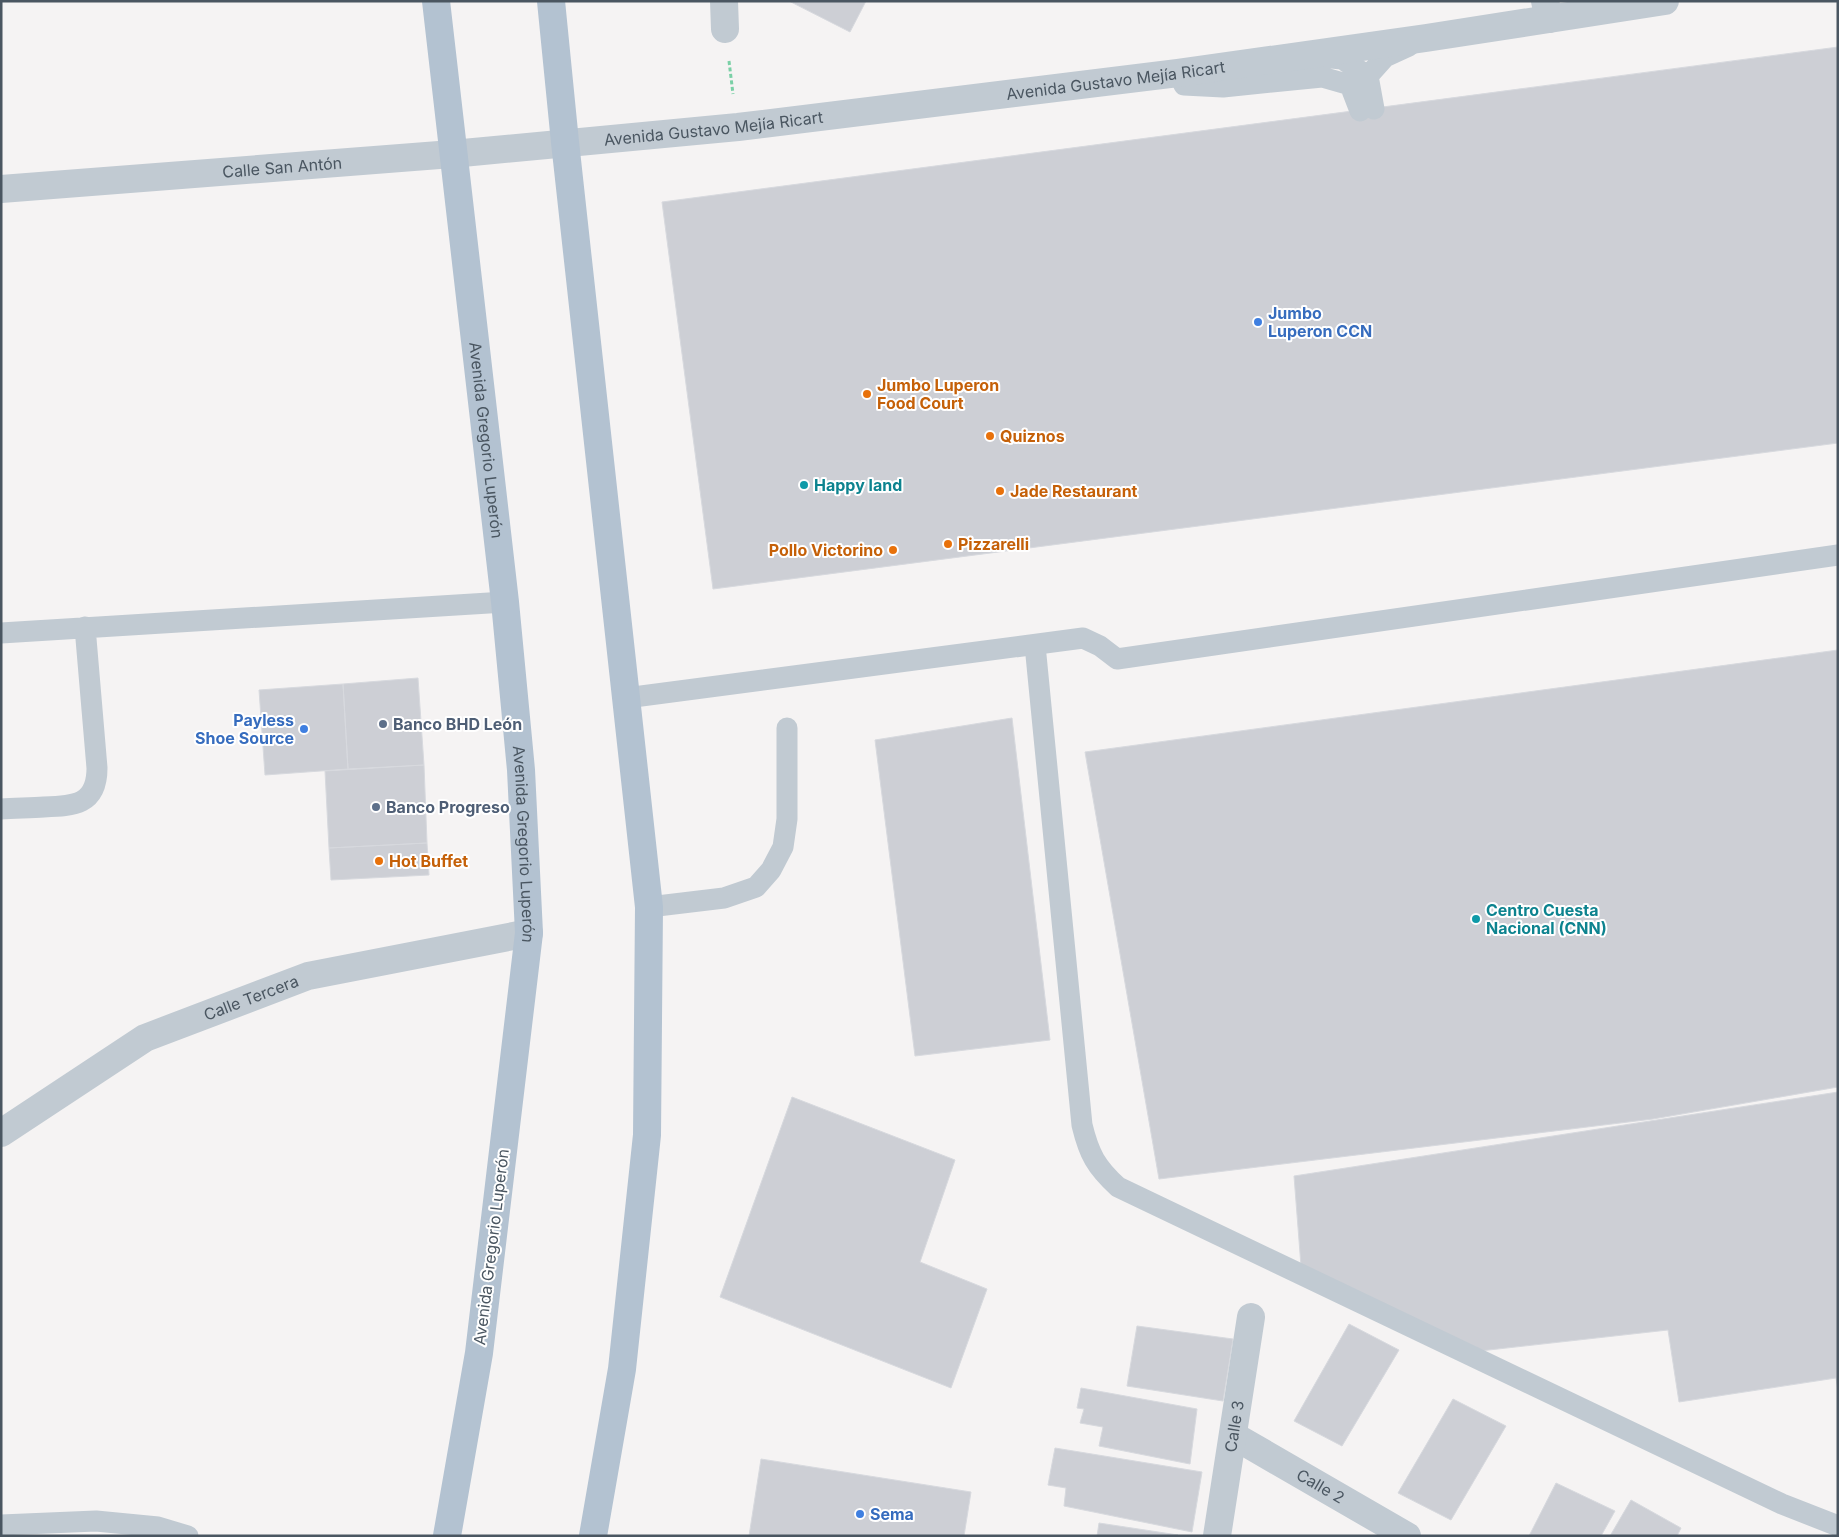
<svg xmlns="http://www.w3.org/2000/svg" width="1839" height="1537" font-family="Inter,sans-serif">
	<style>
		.building { fill: #cdcfd5; stroke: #d7d9de }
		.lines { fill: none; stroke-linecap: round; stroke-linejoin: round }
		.path { stroke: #7ad0a6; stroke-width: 3; stroke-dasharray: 4 2.5; stroke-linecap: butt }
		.service { stroke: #c1cad2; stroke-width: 21 }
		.minor { stroke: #c1cad2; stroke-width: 28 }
		.tertiary { stroke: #c1cad2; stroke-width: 28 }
		.primary { stroke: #b3c2d1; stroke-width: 28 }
		.shop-dot { fill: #3f7fe0; stroke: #fff; stroke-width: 2 }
		.food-dot { fill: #e8710a; stroke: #fff; stroke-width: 2 }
		.culture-dot { fill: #0f9aa8; stroke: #fff; stroke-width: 2 }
		.service-dot { fill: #5c6f8a; stroke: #fff; stroke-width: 2 }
		.labels { text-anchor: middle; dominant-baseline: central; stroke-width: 4; stroke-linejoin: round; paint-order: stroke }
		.street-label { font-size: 16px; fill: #4a5661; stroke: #fff }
		.shop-label { font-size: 16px; font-weight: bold; fill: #366cbe; stroke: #fff; text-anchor: start }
		.food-label { font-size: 16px; font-weight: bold; fill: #c56008; stroke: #fff; text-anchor: start }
		.culture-label { font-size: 16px; font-weight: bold; fill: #0d838f; stroke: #fff; text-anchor: start }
		.service-label { font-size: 16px; font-weight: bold; fill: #4e5e75; stroke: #fff; text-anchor: start }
	</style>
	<rect width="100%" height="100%" fill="#f5f3f3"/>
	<path class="building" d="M789,1H866L850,32Z
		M1838,47V443L713,589L662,202Z
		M1838,650V1087L1653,1119L1159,1179L1085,752Z
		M418,678L424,765L348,769L343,684Z
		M343,684L348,769L265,775L259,690Z
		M1012,718L1050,1040L915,1056L875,740Z
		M424,765L427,843L329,848L325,771Z
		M427,843L429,875L331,880L329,848Z
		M1838,1092V1391L1836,1378L1679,1402L1668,1330L1471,1352L1301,1266L1294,1176Z
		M792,1097L955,1160L920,1262L987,1289L951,1388L720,1297Z
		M1349,1324L1399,1350L1342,1446L1294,1421Z
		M1137,1326L1233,1339L1223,1401L1127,1386Z
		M1081,1388L1197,1409L1190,1464L1099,1446L1103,1427L1080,1423L1084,1409L1077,1408Z
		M1453,1399L1506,1426L1451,1520L1398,1493Z
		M1055,1448L1202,1472L1192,1532L1064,1506L1066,1488L1048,1485Z
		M761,1459L971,1492L964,1536H749Z
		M1556,1483L1615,1511L1601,1536H1529Z
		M1631,1500L1681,1528L1677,1536H1610Z
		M1099,1523L1178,1535L1097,1536Z"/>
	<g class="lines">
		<path class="path" d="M729,61L733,94"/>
		<path class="service" d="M1321,57L1342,59L1368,76L1374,109
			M1178,73L1184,85L1223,87L1322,77L1350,85L1360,111
			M1368,76L1385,57L1409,46
			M1,633L505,602
			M1035,645L1082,1125C1089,1154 1096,1167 1118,1187L1782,1504L1838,1526
			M626,698L1083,638L1100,646L1117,659L1838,555
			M1,809C15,808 30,808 44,807C74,806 97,805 97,768L85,627
			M649,907L724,898L756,887L771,870L783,847L787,819V728
			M1,1525L96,1521L158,1527L188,1536"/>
		<g class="minor">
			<path d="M724,1L725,29"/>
			<path d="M1545,1L1549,19"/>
			<path id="s1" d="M1,1133L145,1038L308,976L529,933"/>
			<path id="s2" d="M1234,1436L1407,1536"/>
			<path id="s3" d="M1217,1536L1251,1317"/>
		</g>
		<path class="tertiary" id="s4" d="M1,189L452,154L738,127L1178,73L1426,38L1665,1"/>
		<g class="primary">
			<path id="s5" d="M436,1L505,602L521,770L529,933L479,1353L447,1536"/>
			<path d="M551,1L565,142L649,907L647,1135L622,1369L593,1536"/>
		</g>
	</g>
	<g class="shop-dot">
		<circle cx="1258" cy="322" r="5"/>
		<circle cx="304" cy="729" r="5"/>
		<circle cx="860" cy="1514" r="5"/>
	</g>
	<g class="food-dot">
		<circle cx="867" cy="394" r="5"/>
		<circle cx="990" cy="436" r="5"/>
		<circle cx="1000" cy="491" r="5"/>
		<circle cx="948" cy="544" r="5"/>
		<circle cx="893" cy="550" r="5"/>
		<circle cx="379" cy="861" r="5"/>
	</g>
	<g class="culture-dot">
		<circle cx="804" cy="485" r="5"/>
		<circle cx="1476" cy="919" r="5"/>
	</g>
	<g class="service-dot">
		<circle cx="383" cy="724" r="5"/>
		<circle cx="376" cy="807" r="5"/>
	</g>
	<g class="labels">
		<g class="street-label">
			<text stroke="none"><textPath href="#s4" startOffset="1120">Avenida Gustavo Mejía Ricart</textPath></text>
			<text stroke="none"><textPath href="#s4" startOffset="715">Avenida Gustavo Mejía Ricart</textPath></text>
			<text stroke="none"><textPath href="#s4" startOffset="282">Calle San Antón</textPath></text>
			<text stroke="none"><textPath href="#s5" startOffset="442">Avenida Gregorio Luperón</textPath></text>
			<text stroke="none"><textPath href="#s5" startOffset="848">Avenida Gregorio Luperón</textPath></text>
			<text stroke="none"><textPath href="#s1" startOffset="286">Calle Tercera</textPath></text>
			<text transform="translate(491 1247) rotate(-83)">Avenida Gregorio Luperón</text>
			<text stroke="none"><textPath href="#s3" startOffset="111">Calle 3</textPath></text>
			<text stroke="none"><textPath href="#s2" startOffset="100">Calle 2</textPath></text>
		</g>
		<g class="shop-label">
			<text x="1268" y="313">Jumbo<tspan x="1268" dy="18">Luperon CCN</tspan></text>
			<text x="294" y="720" text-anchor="end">Payless<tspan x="294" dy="18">Shoe Source</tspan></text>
			<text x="870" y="1514">Sema</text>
		</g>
		<g class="food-label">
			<text x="877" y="385">Jumbo Luperon<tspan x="877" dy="18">Food Court</tspan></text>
			<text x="1000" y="436">Quiznos</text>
			<text x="1010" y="491">Jade Restaurant</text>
			<text x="958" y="544">Pizzarelli</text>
			<text x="883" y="550" text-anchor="end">Pollo Victorino</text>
			<text x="389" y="861">Hot Buffet</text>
		</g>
		<g class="culture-label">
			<text x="814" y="485">Happy land</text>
			<text x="1486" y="910">Centro Cuesta<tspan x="1486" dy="18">Nacional (CNN)</tspan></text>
		</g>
		<g class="service-label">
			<text x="393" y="724">Banco BHD León</text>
			<text x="386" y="807">Banco Progreso</text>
		</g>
	</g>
	<rect width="1839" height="1537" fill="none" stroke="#4a5661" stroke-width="5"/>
</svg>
